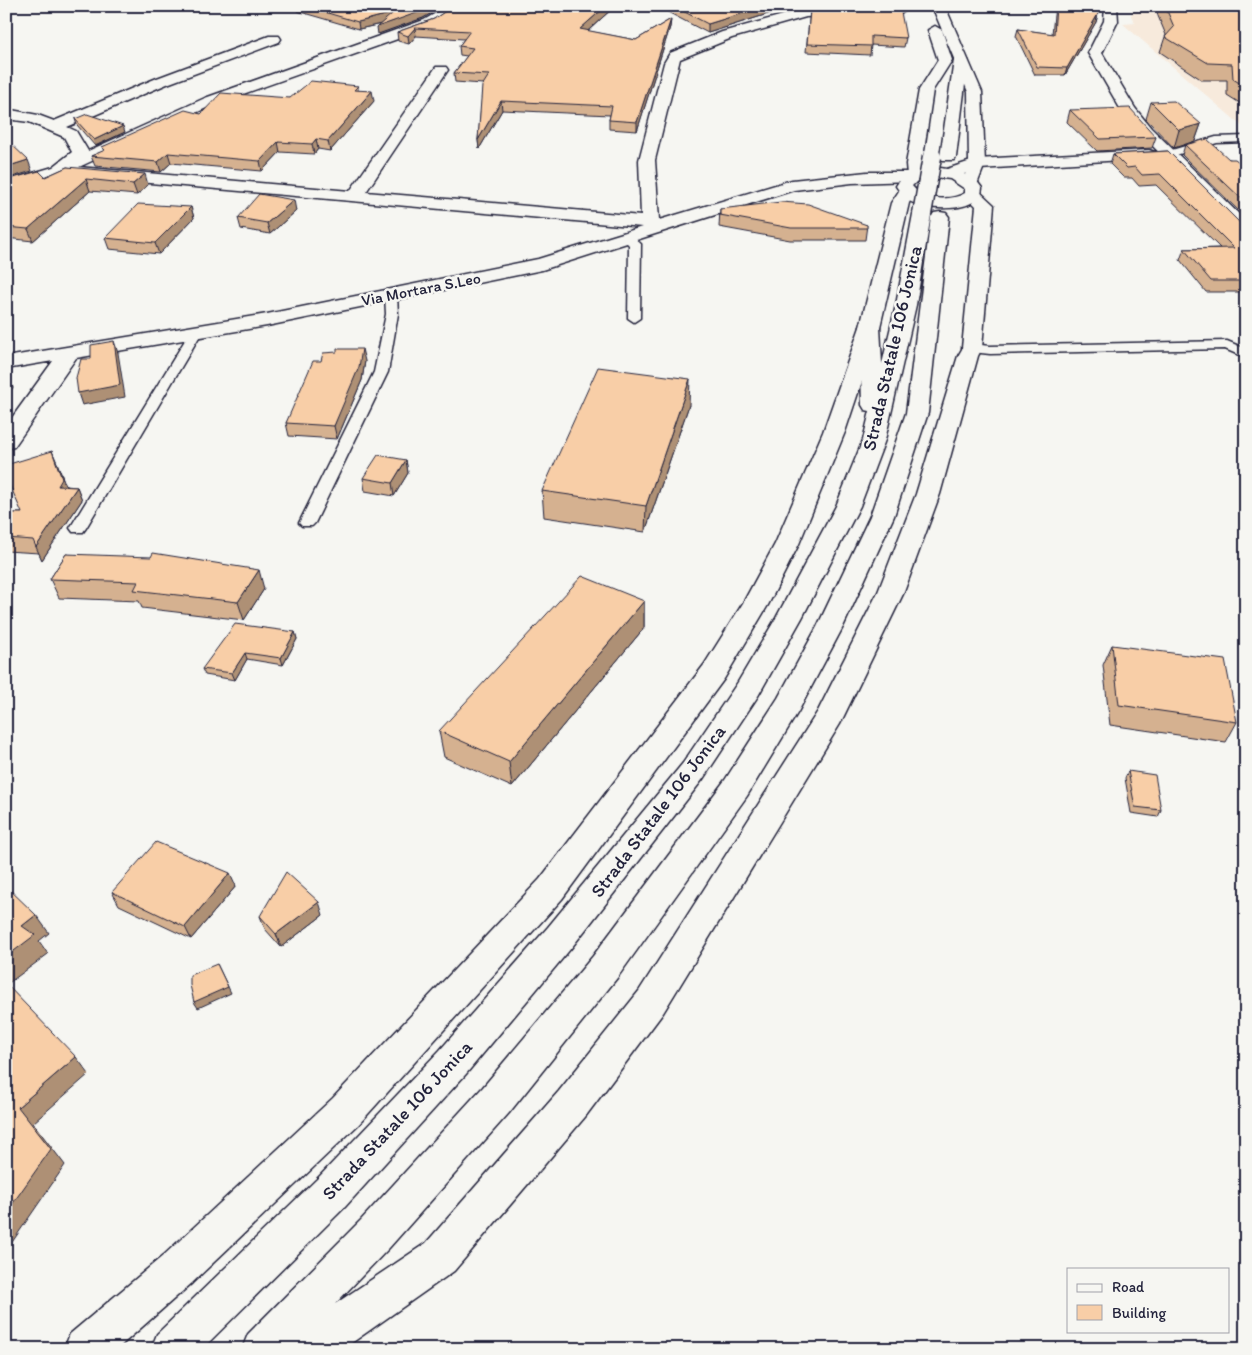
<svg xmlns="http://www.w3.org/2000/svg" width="1252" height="1355" font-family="Itim,sans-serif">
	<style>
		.built { fill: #f7eadc }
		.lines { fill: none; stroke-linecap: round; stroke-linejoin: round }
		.service-casing { stroke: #22223b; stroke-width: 3 }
		.minor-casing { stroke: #22223b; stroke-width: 3 }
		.tertiary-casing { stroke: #22223b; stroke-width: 3 }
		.primary-casing { stroke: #22223b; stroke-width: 3 }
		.trunk-casing { stroke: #22223b; stroke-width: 3 }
		.service { fill: #f6f6f2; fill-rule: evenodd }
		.minor { fill: #f6f6f2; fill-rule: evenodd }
		.tertiary { fill: #f6f6f2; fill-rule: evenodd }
		.primary { fill: #f6f6f2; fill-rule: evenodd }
		.trunk { fill: #f6f6f2; fill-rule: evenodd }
		.trunk-bridge-far1-casing { stroke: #22223b; stroke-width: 16; stroke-linecap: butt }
		.trunk-bridge-casing { stroke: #22223b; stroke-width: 21; stroke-linecap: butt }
		.trunk-bridge-far1 { stroke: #f6f6f2; stroke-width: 14 }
		.trunk-bridge { stroke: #f6f6f2; stroke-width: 18 }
		.wall { fill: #d5b190; stroke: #22223b }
		.shaded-wall { fill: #ae9075; stroke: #22223b }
		.building { fill: #f8cea7; stroke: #22223b }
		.labels { text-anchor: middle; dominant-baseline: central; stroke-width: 5; stroke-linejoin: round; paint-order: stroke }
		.far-street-label { font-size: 16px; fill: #22223b; stroke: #f6f6f2 }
		.street-label { font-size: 19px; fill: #22223b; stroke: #f6f6f2 }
	</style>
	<rect width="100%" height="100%" fill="#f6f6f2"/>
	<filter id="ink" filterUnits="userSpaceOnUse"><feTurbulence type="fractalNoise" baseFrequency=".02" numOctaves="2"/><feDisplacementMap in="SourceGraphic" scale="10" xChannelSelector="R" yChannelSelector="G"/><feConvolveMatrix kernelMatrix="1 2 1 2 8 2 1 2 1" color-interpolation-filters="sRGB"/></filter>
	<g filter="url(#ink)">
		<path class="built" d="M1133,6H1246V126H1242L1123,24L1135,23L1131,16Z"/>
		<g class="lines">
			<g class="service-casing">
				<path id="service" d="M1246,136V142L1217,143L1169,157L1164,154L1165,152L1216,137Z
					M627,234L631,235L641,244L640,318L634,322L628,318L629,245L621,237Z
					M391,291L397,295L398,314L388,372L315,523L312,526H302L299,523L374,372L386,314L385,295Z
					M196,328L202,332L86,528L83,532H73L70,528L190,332Z
					M1227,341L1246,349V358L1225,349L990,354L972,352L966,348L972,344L990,346Z"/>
			</g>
			<g class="minor-casing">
				<path id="minor" d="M448,6H464L434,26L215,104L79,167L350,191L436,67H446L448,70L366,192L641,216L639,160L664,63L670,53L722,32L805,9L906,6L908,9L902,13L806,17L732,38L680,59L655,160L659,220L792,180L867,172H918L920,176L918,180L912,181L852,183L794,190L542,270L267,326L76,358L14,447L6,449V426L53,361L6,369V357L267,314L538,259L642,227L60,175L6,191V181L53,167L72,152L64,137L29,122L6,119V109L38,115L54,121L157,78L269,36H279L281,39L279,42L167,84L67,127L76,131L88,151L205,98L424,20Z
					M907,187L913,188L915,192L909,203L880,327L845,432L799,544L768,605L724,679L562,899L359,1124L192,1283L117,1349H64L70,1334L164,1255L333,1098L540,879L704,665L743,603L775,544L823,432L860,327L891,203L901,188Z
					M973,190L979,191L994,205L982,348L979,352L972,354L965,352L962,348L976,206L965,195L967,191Z"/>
			</g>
			<g class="tertiary-casing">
				<path id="tertiary" d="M1105,6H1117L1118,21L1102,53L1135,108L1151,128L1246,221V236L1240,235L1141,134L1121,110L1088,53L1104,21Z
					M1149,150L1155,152L1157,155L1155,158L979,169L964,174L976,180L982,188L981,195C969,213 926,210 909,201C903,197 900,192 896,186L903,175L910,171L934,167L947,169L977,159ZM934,177L950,179L965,189V193C950,202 923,200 912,186L918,180Z"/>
			</g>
			<g class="primary-casing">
				<path id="primary" d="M932,6H945L982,92L985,164L976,187H964L962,183L969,164L968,92Z
					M935,26L942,30L952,60L933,90L922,164L923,175L921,178H909L907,175L906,164L919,90L938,60L928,30Z"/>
			</g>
			<g class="trunk-casing">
				<path id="trunk" d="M961,56L968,60L956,157L954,160H942L940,157L954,60Z
					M922,209L928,210L931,214L916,305L885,440L860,506L802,618L758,696L703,779L572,947L466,1074L345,1207L202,1349H151L157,1334L317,1179L440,1050L548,927L683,763L738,682L776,618L836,506L863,440L870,411L865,410L862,405L860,327L863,323L870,321L877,323L880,327L882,364L896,305L913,214L916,210Z
					M940,212L946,213L949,217L928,413L894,516L843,627L798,712L747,796L617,978L509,1113L389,1248L335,1304L426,1243L559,1091L639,991L818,711L878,592L916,494L958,356L965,344L972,342L979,344L982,348L978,356L940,494L904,592L840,724L663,1013L585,1117L454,1271L343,1349H242L248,1334L361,1220L483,1087L593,956L725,780L778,698L817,627L870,516L906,413L931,217L934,213Z"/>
			</g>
			<use href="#service" class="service"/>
			<use href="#minor" class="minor"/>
			<use href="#tertiary" class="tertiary"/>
			<use href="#primary" class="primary"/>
			<use href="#trunk" class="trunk"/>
			<g class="trunk-bridge-far1-casing">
				<path id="trunk-bridge-far1" d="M931,158L932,155"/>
			</g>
			<g class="trunk-bridge-casing">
				<path id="trunk-bridge" d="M922,214L932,157"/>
			</g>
			<use href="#trunk-bridge-far1" class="trunk-bridge-far1"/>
			<use href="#trunk-bridge" class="trunk-bridge"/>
		</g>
		<path class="wall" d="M296,6H444L423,18L378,34L381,24L359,29L297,11Z
			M453,6H615L588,31L636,40L671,19L670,27L637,131L609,129V120L610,115L502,110L479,149L478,140L483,84L455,82L454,73L467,56L460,55L459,46L464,39L416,36L409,44L398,41L397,32L434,19Z
			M656,6H774V12L708,33Z
			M810,6H834L810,7Z
			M1055,6H1100L1096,22L1065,75H1035L1016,36L1018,29L1052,34Z
			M1156,6H1246V107L1227,95V80H1202L1160,52L1165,37L1166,35L1158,16Z
			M810,10L906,38L904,47L871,45L870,55L806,52Z
			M358,86V90L374,101L330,151L318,149L314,154L280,152L262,171L171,163L161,172L95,166L91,156L104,151L102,147L201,114Z
			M1151,102L1201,124L1195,141L1174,148L1146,119Z
			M1070,110L1156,137L1152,148L1097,151L1067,122Z
			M75,119L125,132L95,146L77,125Z
			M1185,145L1239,162H1246V218L1182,155Z
			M1168,151L1243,226H1246V296L1242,292H1206L1180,260L1184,249L1220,248L1156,185L1139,186L1132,178H1124L1110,164L1113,154Z
			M67,167L148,185L137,195L90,191L33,241L6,238V180L45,177Z
			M191,207L194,218L159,254L109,249L105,238Z
			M720,209L867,225L865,240H790L719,227Z
			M296,211L270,234L241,229L238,218Z
			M321,361H365L362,380L337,439L289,436L286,423Z
			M689,405L645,532L544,517L542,491Z
			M52,451L66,486L77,487L82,500L42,560L39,553L6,551V513H22Z
			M406,460L408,473L394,496L365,491L363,478Z
			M66,554L264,589L244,620L142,608L139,601L59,598L50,579Z
			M644,601V628L512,787L444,757L439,731Z
			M295,632L297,639L283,665L247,659L235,680L205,675L202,669Z
			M1112,645L1237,722L1226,742L1110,725L1103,665Z
			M1128,771L1161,810L1158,817L1131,813L1125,778Z
			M236,886L191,939L119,905L112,892Z
			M323,915L281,947L265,929L260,916Z"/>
		<path class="shaded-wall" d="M431,6H444L423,18L378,34L377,27Z
			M606,6H615L580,38V29Z
			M766,6H774V12L708,33V24Z
			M393,13L394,21L359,29L358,22Z
			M1098,14L1096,22L1065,75L1067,68Z
			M671,19L670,27L637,131V122Z
			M415,28L416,36L409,44L408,36Z
			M372,91L374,101L330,151L328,141Z
			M501,101L502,110L479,149L478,140Z
			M1201,124L1195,141L1174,148L1179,130Z
			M123,126L125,132L95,146L94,140Z
			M316,139L318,149L314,154L312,144Z
			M278,142L280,152L262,171L260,161Z
			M168,153L171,163L161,172L158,162Z
			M28,160L32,171L6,179V167Z
			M145,174L148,185L137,195L133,184Z
			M86,179L90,191L33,241L28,229Z
			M294,200L296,211L270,234L267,223Z
			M191,207L194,218L159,254L155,243Z
			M114,341L118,353L125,397L82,405L78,393Z
			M362,349L365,361L362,380L337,439L334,426Z
			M6,372L13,388L6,395Z
			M690,379L689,405L645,532L646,506Z
			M52,451L58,465L68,493L58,486Z
			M406,460L408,473L394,496L392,483Z
			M77,487L82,500L42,560L36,547Z
			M259,570L264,589L244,620L238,602Z
			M644,601V628L512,787L509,762Z
			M295,632L297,639L283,665L281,658Z
			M245,653L247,659L235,680L232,673Z
			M230,873L236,886L191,939L185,927Z
			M319,902L323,915L281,947L276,934Z
			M36,915L49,933L39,941L48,954L6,985V957L22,926Z
			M217,964L231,993L198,1008L194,1002Z
			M76,1057L89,1074L33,1123L65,1165L6,1251V1213L18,1107Z"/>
		<path class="building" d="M304,6H431L422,11L377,27L393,13L358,22Z
			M453,6H606L580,29L636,40L671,19L637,122L609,120L612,106L501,101L478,140L482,86L489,75L454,73L473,48L459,46L470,31L415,28L408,36L397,32L434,19Z
			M673,6H766L708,24Z
			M1056,6H1100L1098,14L1067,68L1037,67L1018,29L1054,34Z
			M1165,6H1246V87L1233,79L1232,64L1208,63L1165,37L1174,27Z
			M900,7L906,38L871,36V46L807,44L810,10Z
			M311,81L358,86L354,90L372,91L328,141L316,139L312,144L278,142L260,161L168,153L158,162L91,156L105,150L102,147L185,110L201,114L221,93L290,98Z
			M1174,101L1201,124L1179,130L1151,102Z
			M1130,108L1156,137L1100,139L1070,110Z
			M87,114L123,126L94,140L75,119Z
			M1207,139L1229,159H1235L1239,162H1246V203L1185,145Z
			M10,143L28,160L6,167V144Z
			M1168,151L1243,226H1246V281H1211L1184,249L1234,248L1160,174L1142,175L1135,167L1127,168L1113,154Z
			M67,167L145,174L133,184L86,179L28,229L6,227V180L39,171L45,177Z
			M259,194L294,200L267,223L238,218Z
			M781,202L808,204L867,225V228H791L720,215V209Z
			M138,204L191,207L155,243L105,238Z
			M114,341L120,385L78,393L76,378L81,359H91V345Z
			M337,349H362L359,367L334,426L286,423L313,361H321L323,353L337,352Z
			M598,367L690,379L646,506L542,491Z
			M52,451L62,479L58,486L77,487L36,547L33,540L6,538V513H22L6,476V465Z
			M378,455L406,460L392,483L363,478Z
			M153,553L259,570L238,602L134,590L138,582L50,579L66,554L151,557Z
			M582,576L644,601L509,762L439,731Z
			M235,624L295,632L281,658L245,653L232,673L202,669Z
			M1112,645L1225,660L1237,722L1119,705Z
			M1128,771L1155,775L1161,810L1135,807Z
			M156,842L230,873L185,927L112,892Z
			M286,872L319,902L276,934L260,916Z
			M6,886L36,915L22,926L35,935L6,957Z
			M217,964L228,987L194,1002L190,985V975Z
			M6,984L76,1057L18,1107L51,1149L6,1213Z"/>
	</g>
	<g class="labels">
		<g class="far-street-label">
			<text transform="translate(421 289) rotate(-11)">Via Mortara S.Leo</text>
		</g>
		<g class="street-label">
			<text transform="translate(892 348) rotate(-77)">Strada Statale 106 Jonica</text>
			<text transform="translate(658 811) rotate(-53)">Strada Statale 106 Jonica</text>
			<text transform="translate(397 1120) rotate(-47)">Strada Statale 106 Jonica</text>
		</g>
	</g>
	<rect width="1252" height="1355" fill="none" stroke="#f6f6f2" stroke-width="25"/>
	<rect x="12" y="12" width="1227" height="1330" fill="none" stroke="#22223b" stroke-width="2" filter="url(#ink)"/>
	<rect x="1067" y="1268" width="162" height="65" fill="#f6f6f2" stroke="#a1a1a9"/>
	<rect x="1077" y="1284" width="25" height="8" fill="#f6f6f2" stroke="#a1a1a9"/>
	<text x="1112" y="1292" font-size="15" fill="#22223b">Road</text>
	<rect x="1077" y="1305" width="25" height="15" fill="#f8cea7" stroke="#a1a1a9"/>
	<text x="1112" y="1318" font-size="15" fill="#22223b">Building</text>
</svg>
